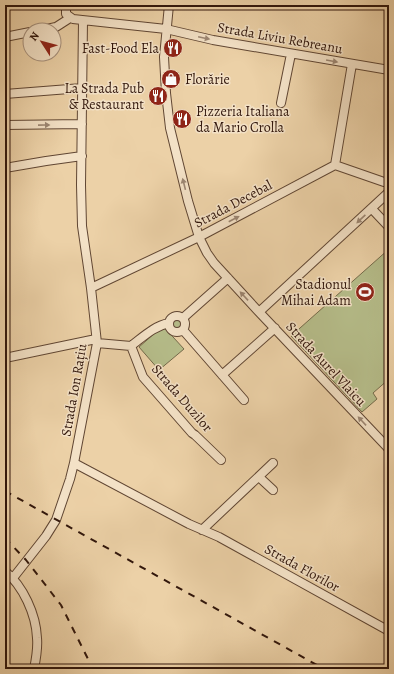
<svg xmlns="http://www.w3.org/2000/svg" width="394" height="674" font-family="Alegreya,serif">
	<style>
		.green { fill: #b5bc89; stroke: #746a4a }
		.lines { fill: none; stroke-linecap: round; stroke-linejoin: round }
		.street-casing { stroke: #604633; stroke-width: 10 }
		.street { stroke: #f3e1c6; stroke-width: 8 }
		.rail { stroke: #32170c; stroke-width: 2; stroke-dasharray: 7 7; stroke-linecap: butt }
		.oneway { fill: #9c8672 }
		.labels { text-anchor: middle; dominant-baseline: central; stroke-width: 3; stroke-linejoin: round; paint-order: stroke }
		.street-label { font-size: 14px; fill: #32170c; stroke: #f3e1c6 }
		.poi-label { font-size: 14px; fill: #32170c; stroke: #f3e1c6; text-anchor: end }
	</style>
	<rect width="100%" height="100%" fill="#ecd1a7"/>
	<filter id="stains"><feTurbulence type="fractalNoise" baseFrequency=".005" numOctaves="4"/><feColorMatrix values="0 0 0 0 .2 0 0 0 0 .09 0 0 0 0 .02 0 0 0 .5 -.17"/></filter>
	<radialGradient id="worn" r=".72"><stop offset=".6" stop-color="#630" stop-opacity="0"/><stop offset="1" stop-color="#630" stop-opacity=".3"/></radialGradient>
	<path class="green" d="M389,249V379L373,393L377,399L362,412L291,336Z
		M171 324a6 6 0 1 1 12 0a6 6 0 1 1-12 0Z
		M163,326L184,349L159,370L139,347Z"/>
	<g class="lines">
		<g class="street-casing">
			<path id="street" d="M66,5V14L73,19L166,29L213,40L389,70
				M169,5L164,57L166,93L170,128L188,201L199,237L207,253L214,263L259,312L389,449
				M42,30L56,27L70,18
				M5,37L30,32
				M5,94L82,88
				M281,103L291,54
				M5,125L82,124
				M335,165L352,64
				M5,168L46,161L82,156
				M372,209L389,227
				M91,288L199,237L335,165L384,182H389
				M259,312L389,192
				M169 324a8 8 0 1 1 16 0a8 8 0 1 1-16 0Z
				M183,318L228,278
				M183,330L244,400
				M97,343L131,346C143,337 154,326 169,323
				M131,346L143,377L192,433L195,435L221,460
				M5,358L96,339
				M222,375L275,328
				M74,463L189,524L219,537L389,631
				M259,477L273,490
				M202,530L273,463
				M5,571C23,586 36,614 37,638C38,648 36,659 34,669
				M13,578L46,536L56,520L70,479L74,463L97,343L91,288L82,226L81,185L83,21"/>
		</g>
		<use href="#street" class="street"/>
		<path class="rail" d="M5,491L324,669
			M5,538L26,560L61,605L93,669"/>
	</g>
	<defs><path id="oneway-solid" d="M-6-.8H1V-3.2L6.5 0L1 3.2V.8H-6Z"/></defs>
	<g class="oneway">
		<use href="#oneway-solid" transform="translate(204 38) rotate(12)"/>
		<use href="#oneway-solid" transform="translate(332 61) rotate(10)"/>
		<use href="#oneway-solid" transform="translate(44 125) rotate(-1)"/>
		<use href="#oneway-solid" transform="translate(184 184) rotate(-104)"/>
		<use href="#oneway-solid" transform="translate(234 219) rotate(-28)"/>
		<use href="#oneway-solid" transform="translate(361 219) rotate(137)"/>
		<use href="#oneway-solid" transform="translate(244 296) rotate(-133)"/>
		<use href="#oneway-solid" transform="translate(362 421) rotate(-133)"/>
	</g>
	<defs>
		<g id="restaurant-disc" transform="scale(1)"><circle r="9.5" fill="#8f2418" stroke="#f3e1c6"/><path d="M-5-6h1v4h1v-4h1v4h1v-4h1v5L-1.5 .5V6h-2V.5L-5-1ZM5-6V6H3V1.5H1.5Q1.5-4 5-6Z" fill="#fff"/></g>
		<g id="shop-disc" transform="scale(1)"><circle r="9.5" fill="#8f2418" stroke="#f3e1c6"/><path d="M-5-2.5h2.3a2.7 3.5 0 0 1 5.4 0H5L5.5 6h-11ZM-1.5-2.5h3a1.5 2.3 0 0 0-3 0Z" fill="#fff"/></g>
		<g id="stadium-disc" transform="scale(1)"><circle r="9.5" fill="#8f2418" stroke="#f3e1c6"/><path d="M0-5a6.5 5 0 1 0 0 10a6.5 5 0 1 0 0-10ZM-3.5-1.8h7v3.6h-7Z" fill="#fff"/></g>
	</defs>
	<g fill-rule="evenodd">
		<use href="#restaurant-disc" x="173" y="48"/>
		<use href="#shop-disc" x="171" y="79"/>
		<use href="#restaurant-disc" x="158" y="96"/>
		<use href="#restaurant-disc" x="182" y="119"/>
		<use href="#stadium-disc" x="365" y="292"/>
	</g>
	<g class="labels">
		<g class="street-label">
			<text transform="translate(280 38) rotate(10)">Strada Liviu Rebreanu</text>
			<text transform="translate(233 204) rotate(-28)">Strada Decebal</text>
			<text transform="translate(326 364) rotate(47)">Strada Aurel Vlaicu</text>
			<text transform="translate(74 390) rotate(-80)">Strada Ion Rațiu</text>
			<text transform="translate(182 398) rotate(49)">Strada Duzilor</text>
			<text transform="translate(302 568) rotate(29)">Strada Florilor</text>
		</g>
		<g class="poi-label">
			<text x="159" y="48">Fast-Food Ela</text>
			<text x="185" y="79" text-anchor="start">Florărie</text>
			<text x="144" y="88">La Strada Pub<tspan x="144" dy="16">&amp; Restaurant</tspan></text>
			<text x="196" y="111" text-anchor="start">Pizzeria Italiana<tspan x="196" dy="16">da Mario Crolla</tspan></text>
			<text x="351" y="284">Stadionul<tspan x="351" dy="16">Mihai Adam</tspan></text>
		</g>
	</g>
	<rect width="394" height="674" fill="none" stroke="#ecd1a7" stroke-width="20"/>
	<rect x="6" y="6" width="382" height="662" fill="none" stroke="#32170c" stroke-width="2"/>
	<rect x="10" y="10" width="374" height="654" fill="none" stroke="#32170c"/>
	<g transform="translate(42 42) rotate(306)"><circle r="19" fill="#f3e1c6" stroke="#a6907c"/>
	<path d="M0-3L7 15L0 10L-7 15Z" fill="#8f2418"/>
	<text y="-6" font-size="11" font-weight="bold" text-anchor="middle" fill="#32170c">N</text>
	</g>
	<rect width="100%" height="100%" filter="url(#stains)"/>
	<rect width="100%" height="100%" fill="url(#worn)"/>
</svg>
